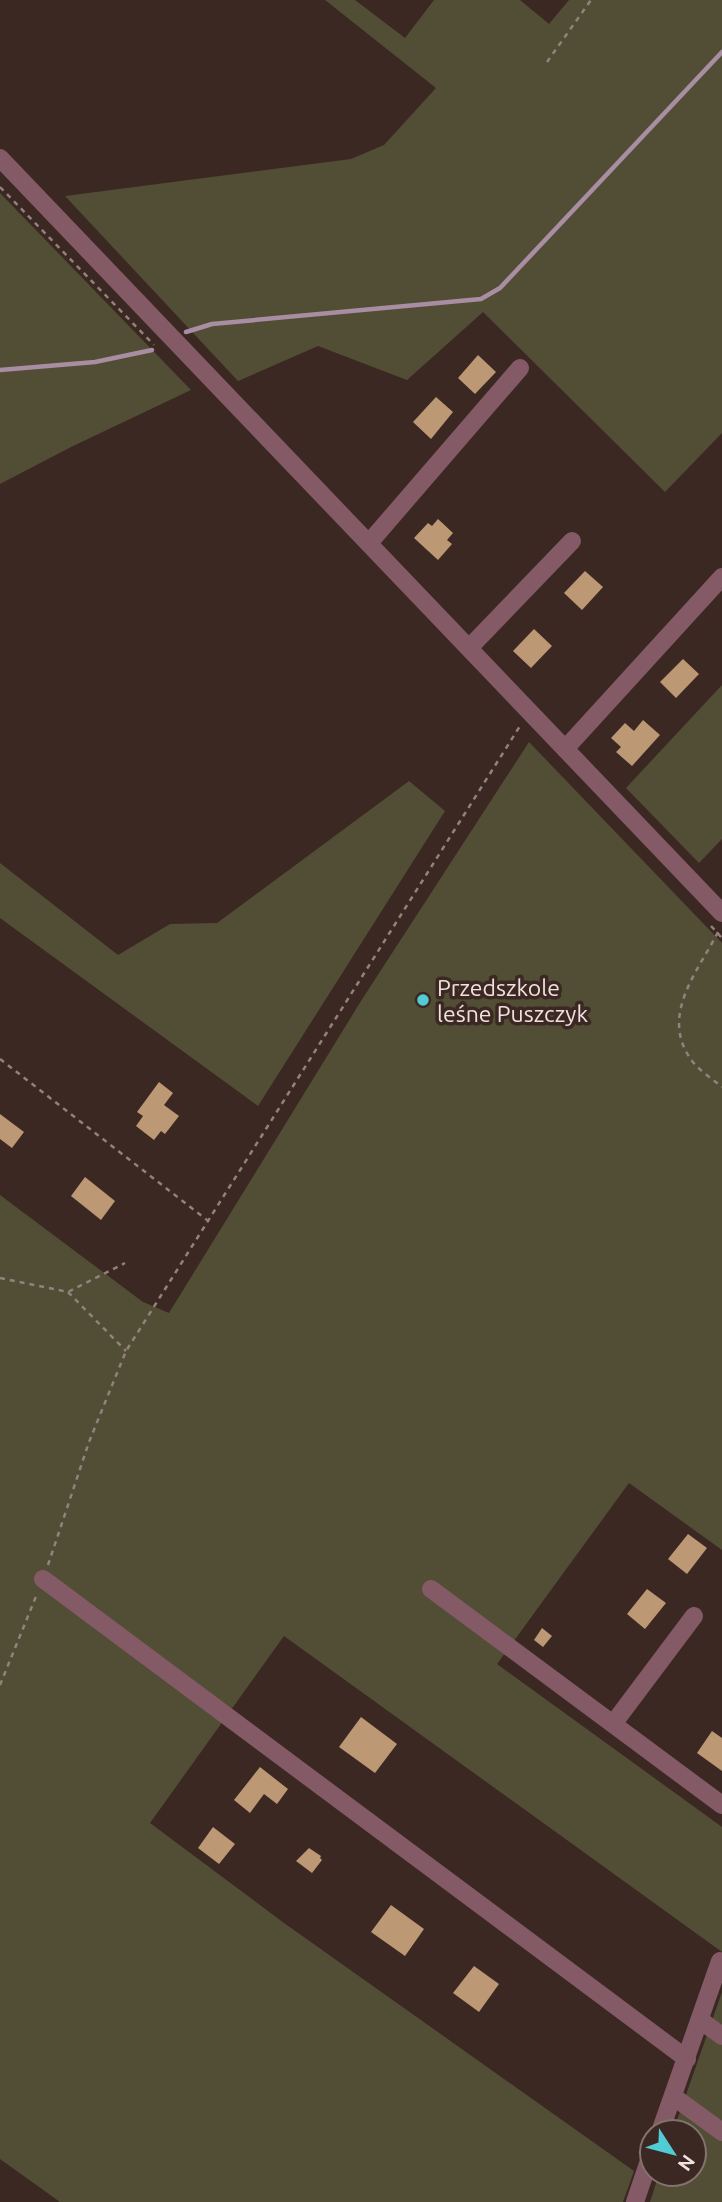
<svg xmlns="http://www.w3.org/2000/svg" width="722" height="2202" font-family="Ubuntu,sans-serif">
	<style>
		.green { fill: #524e35 }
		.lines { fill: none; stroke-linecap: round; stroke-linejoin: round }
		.stream { stroke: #a98da3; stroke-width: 4.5 }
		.building { fill: #bc9874 }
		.path { stroke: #92817d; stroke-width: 2.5; stroke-dasharray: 5 5; stroke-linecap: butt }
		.minor { stroke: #835a66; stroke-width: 18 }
		.poi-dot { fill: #51ccd4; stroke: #3c2823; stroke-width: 2.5 }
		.labels { text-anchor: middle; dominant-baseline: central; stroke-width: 7; stroke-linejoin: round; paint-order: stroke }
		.poi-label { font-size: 23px; fill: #efe1de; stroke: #3c2823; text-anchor: start }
	</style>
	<rect width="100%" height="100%" fill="#3c2823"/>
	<path class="green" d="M325,0H355L405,38L434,0H520L549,24L569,0H722V433L665,492L483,312L407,380L318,346L238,381L65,196L351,159L384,145L436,88Z
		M0,193L191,390L71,447L0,484Z
		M722,685V839L699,863L626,788Z
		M529,742L722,943V1550L629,1483L497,1664L722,1827V1952L284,1636L150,1823L284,1923L634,2171L623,2202H60L0,2159V1195L143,1302L169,1313L361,1001Z
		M409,781L445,811L258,1106L0,918V863L118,955L170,924L217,923Z
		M722,1992V2202H650L659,2174H694V2132H673Z"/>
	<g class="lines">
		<path class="stream" d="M186,332L212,324L481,299L500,288L722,52
			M0,370L95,362L152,350"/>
	</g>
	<path class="building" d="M478,355L496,372L475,394L458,378Z
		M436,397L453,412L431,439L413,422Z
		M438,519L453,533L447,540L452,544L438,560L414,538L428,523L432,526Z
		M585,571L603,587L582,610L564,593Z
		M534,629L552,646L531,668L513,651Z
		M683,659L699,674L676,698L660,682Z
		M643,720L660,735L632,766L616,752L621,747L611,738L625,723L634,731Z
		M159,1082L173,1093L164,1105L179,1116L165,1134L161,1131L154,1140L136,1126L143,1116L137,1112Z
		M0,1114L24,1132L12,1148L0,1139Z
		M85,1177L115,1201L101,1220L71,1196Z
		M688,1534L707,1548L687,1574L668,1559Z
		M647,1589L666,1603L645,1629L627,1614Z
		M542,1628L552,1636L543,1647L534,1640Z
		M361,1717L397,1744L375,1773L339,1747Z
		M712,1731L722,1738V1771L697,1753Z
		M260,1767L288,1789L277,1804L264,1794L250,1813L234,1800Z
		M213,1827L235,1844L219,1864L198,1848Z
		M309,1848L321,1856L320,1858L322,1860L312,1873L296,1861Z
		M391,1905L424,1929L405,1956L371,1932Z
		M474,1966L499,1984L479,2012L453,1993Z"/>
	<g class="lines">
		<path class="path" d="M547,62L591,0
			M0,187L154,345
			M711,926L722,938
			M718,932C699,970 660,1014 690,1058C697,1069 711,1078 722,1087
			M0,1059L207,1220
			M0,1278L68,1292L125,1263
			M68,1292L126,1351
			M48,1565L89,1442L126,1351L520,726
			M0,1685L37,1594"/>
		<path class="minor" d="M0,158L722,913
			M369,543L520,368
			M469,648L572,541
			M565,749L722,577
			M43,1579L687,2059
			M431,1589L722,1805
			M613,1724L694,1616
			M700,2020L722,2036
			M674,2097L722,2132
			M660,2132L720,1961
			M635,2202L652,2152"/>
	</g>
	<circle class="poi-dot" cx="423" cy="1000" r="7"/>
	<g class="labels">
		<g class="poi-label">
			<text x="437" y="987">Przedszkole<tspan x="437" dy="26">leśne Puszczyk</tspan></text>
		</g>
	</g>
	<g transform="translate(673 2153) rotate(126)"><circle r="33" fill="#3c2823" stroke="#84726e" stroke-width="2"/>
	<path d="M0-5L12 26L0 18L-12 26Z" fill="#51ccd4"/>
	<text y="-10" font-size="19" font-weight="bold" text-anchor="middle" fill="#efe1de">N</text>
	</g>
</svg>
